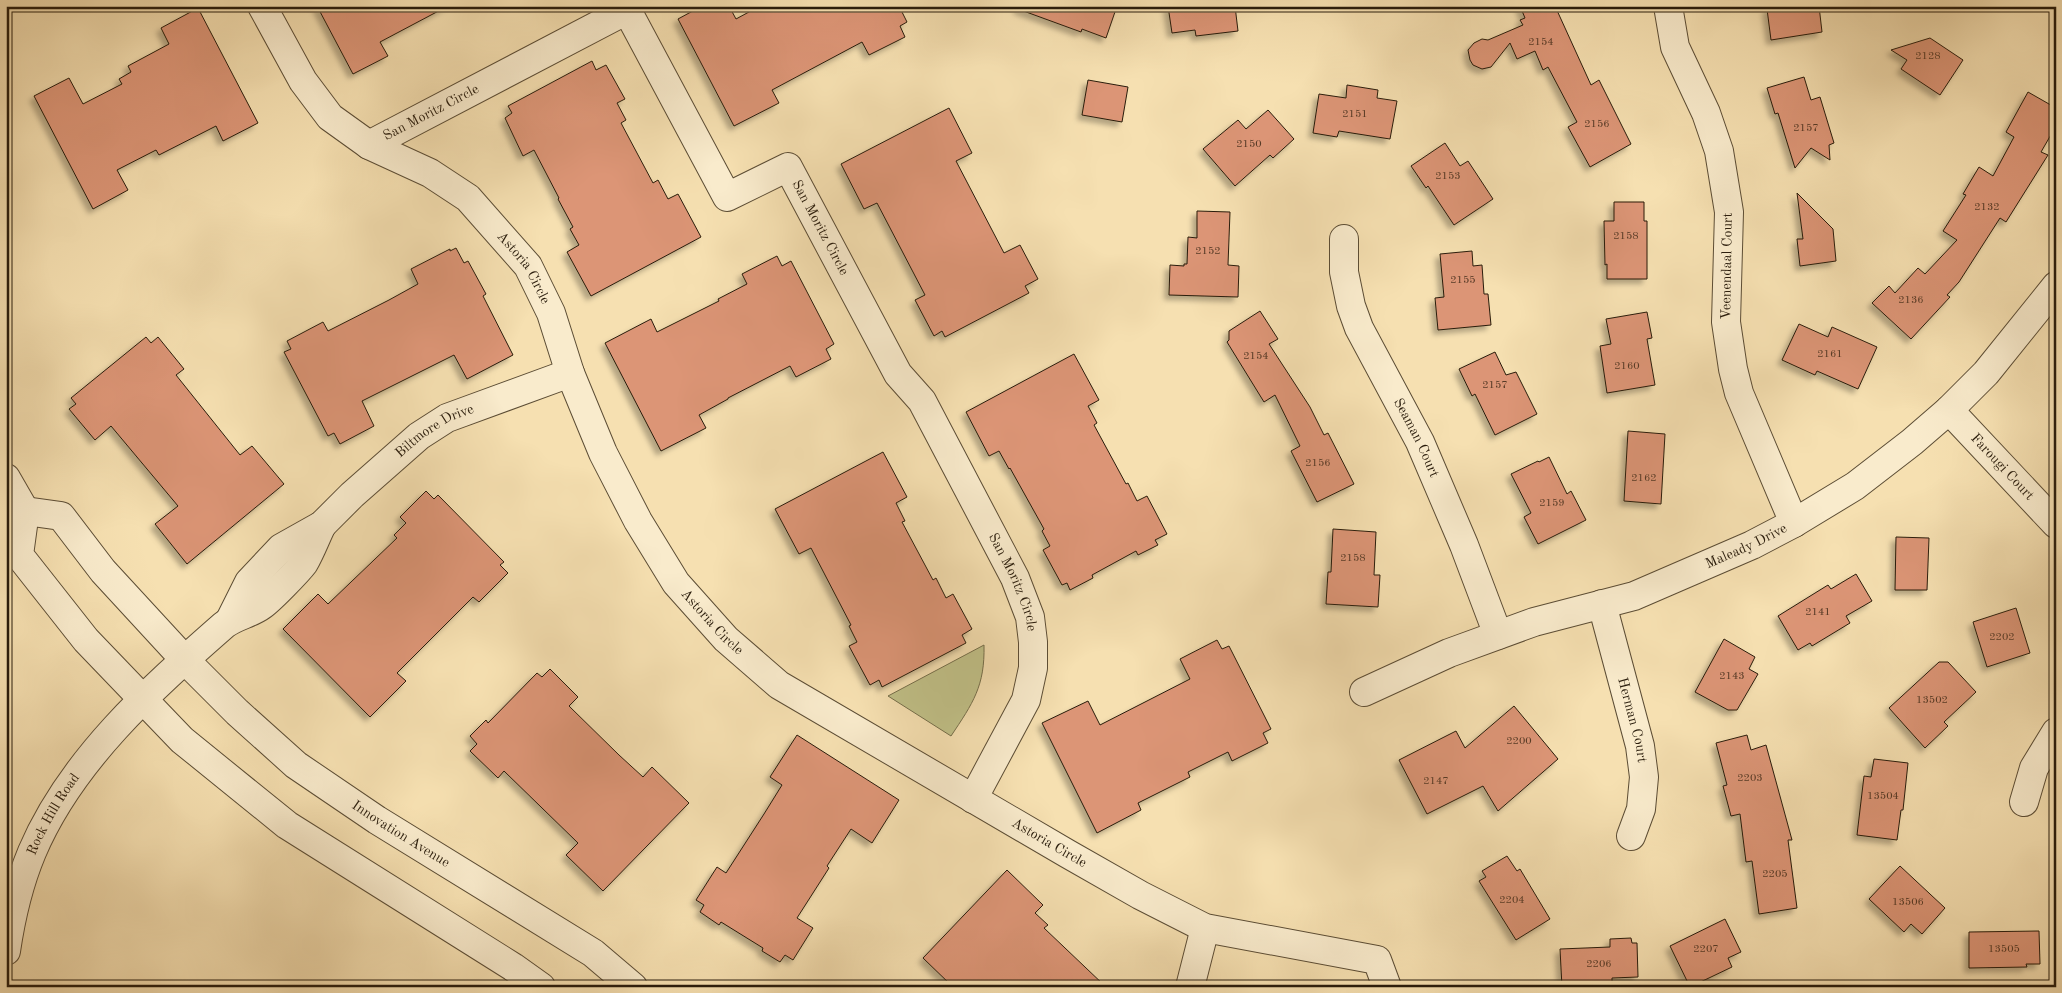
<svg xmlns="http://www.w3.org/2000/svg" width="2062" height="993" font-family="'Old Standard TT',serif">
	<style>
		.green { fill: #c1c188; stroke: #756e4a }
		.building { fill: #dc9576; stroke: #291c0c; filter: url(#shadow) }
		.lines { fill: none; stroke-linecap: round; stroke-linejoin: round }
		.minor-casing { stroke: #5c4d35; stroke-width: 30 }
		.tertiary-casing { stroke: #5c4d35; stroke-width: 30 }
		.minor { stroke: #f9ebcc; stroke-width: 28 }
		.tertiary { stroke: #f9ebcc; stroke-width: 28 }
		.labels { text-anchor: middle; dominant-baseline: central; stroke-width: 4; stroke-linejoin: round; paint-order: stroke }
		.number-label { font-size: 11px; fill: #563a26 }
		.street-label { font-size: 14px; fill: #291c0c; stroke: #f9ebcc }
	</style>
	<defs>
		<filter id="shadow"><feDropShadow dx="-4.5" dy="4.5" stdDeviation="2.5" flood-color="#0004"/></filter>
	</defs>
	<rect width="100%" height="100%" fill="#f6e0b1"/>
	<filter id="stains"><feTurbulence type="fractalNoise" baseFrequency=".004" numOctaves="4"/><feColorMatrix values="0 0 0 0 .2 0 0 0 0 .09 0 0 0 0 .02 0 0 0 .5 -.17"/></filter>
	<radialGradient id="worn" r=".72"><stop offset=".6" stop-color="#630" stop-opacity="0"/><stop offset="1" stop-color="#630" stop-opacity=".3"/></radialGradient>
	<path class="green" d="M984,645C985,686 973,703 951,736L888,696Z"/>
	<path class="building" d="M317,6H448L380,42L388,56L353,74Z
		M702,6H729L736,19L760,6H899L907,22L900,26L905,37L869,55L862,42L772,90L779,103L734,126L678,19Z
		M1018,6H1117L1106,38L1082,29L1081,32L1018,9Z
		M1168,6H1235L1238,31L1196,36L1195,30L1172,33Z
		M1520,6H1555L1591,85L1599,80L1631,144L1590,167L1568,127L1577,122L1548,67L1543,70L1535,51L1517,59L1510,43L1491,67L1482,69L1473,65L1470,60L1468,50L1474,43L1482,39L1488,40L1523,25L1520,20L1525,18Z
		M1770,6H1819L1822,32L1771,40L1767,9L1770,8Z
		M198,8L258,123L223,141L216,126L159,155L156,150L117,170L128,190L93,209L34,96L69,78L83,104L122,84L119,79L131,72L128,66L169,44L161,28Z
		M1930,38L1963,60L1940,95L1901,69L1907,60L1891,50Z
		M592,61L596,70L606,65L625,99L617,103L626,120L621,123L653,183L658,180L668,199L678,194L701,237L591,296L567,252L579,245L570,229L573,227L558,199L559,198L534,150L523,156L505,118L512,113L508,106Z
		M1804,77L1811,100L1820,97L1834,143L1829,145L1830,160L1811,148L1795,168L1778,113L1775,114L1767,88Z
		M1088,80L1128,87L1122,122L1082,115Z
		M1347,85L1378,90L1377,98L1397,101L1390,139L1339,131L1337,137L1313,133L1319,94L1346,98Z
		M2028,92L2056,108V126L2041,152L2048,155L2006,222L2000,218L1959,282L1947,295L1950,297L1911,339L1872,303L1889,286L1895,293L1918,268L1925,274L1957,240L1943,231L1966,195L1963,194L1979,167L1993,176L2014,137L2006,132Z
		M949,108L972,153L956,161L1004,253L1020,245L1038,279L1025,286L1029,293L945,337L942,331L934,336L915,300L925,295L877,203L864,209L841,164Z
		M1268,110L1294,139L1273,158L1270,155L1235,186L1203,149L1238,120L1246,129Z
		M1445,143L1460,166L1468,161L1493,199L1454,225L1428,186L1426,188L1411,166Z
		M1797,193L1833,229L1836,261L1800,266L1797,239H1803Z
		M1614,202H1644V221H1647V279H1607V264L1605,265L1604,221H1614Z
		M1197,211L1230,212L1228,265L1239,266L1238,297L1169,295L1170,265L1184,266V264H1187L1188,237L1197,238Z
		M456,248L464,263L468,261L486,294L483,296L513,355L467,379L454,355L362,401L374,426L340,444L334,433L328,436L284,352L291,349L287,341L323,322L328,331L389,300L418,284L411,269L450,249V251Z
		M1472,251L1473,266L1482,265L1484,294H1488L1491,325L1438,330L1435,298L1444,297L1440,254Z
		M777,256L782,266L791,261L834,344L826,349L831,359L796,377L790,366L728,398V399L699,415L706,428L661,451L605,343L651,319L657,332L719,301L718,299L747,284L742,274Z
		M1260,311L1278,339L1269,344L1310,407L1324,435L1328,433L1354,484L1317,502L1291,451L1300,446L1275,395L1264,402L1227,342L1229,340V331Z
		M1647,312L1652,338L1647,339L1655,385L1607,393L1600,346L1611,344L1606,319Z
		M1799,324L1828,337L1832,327L1877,347L1858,389L1817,371L1815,375L1782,360Z
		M146,337L151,343L158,337L184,369L176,375L240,455L252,446L284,484L187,564L155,524L178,506L111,426L95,440L69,409L76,404L71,398Z
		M1495,352L1506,375L1516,372L1537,414L1495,435L1475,394L1472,396L1459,369Z
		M1074,354L1099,400L1088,406L1097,423L1094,425L1126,484L1128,483L1137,501L1147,496L1167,534L1155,540L1158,545L1138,555L1136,551L1092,575L1093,578L1070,590L1067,583L1062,585L1043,550L1050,546L1042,531L1044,529L1010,468L1009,469L999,451L989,456L966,412Z
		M1628,431L1665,434L1661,504L1624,501Z
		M883,452L907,497L896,503L905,521L902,522L933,580L936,578L946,598L953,594L972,629L962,635L966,643L882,687L879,680L870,685L849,646L857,642L849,626L851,625L811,548L799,554L775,509Z
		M1549,457L1567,494L1571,491L1586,520L1538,544L1524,517L1531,513L1511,474L1538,461L1539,462Z
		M426,491L434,499L438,495L504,562L500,565L508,573L479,602L473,597L397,673L406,681L370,717L283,629L318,594L328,604L397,538L394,535L406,523L400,517Z
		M1333,529L1376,532L1374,575H1380L1378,607L1326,604L1328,572H1331Z
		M1896,537L1929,538L1927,590H1895Z
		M1856,574L1872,601L1846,616L1850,623L1812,646L1810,643L1798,650L1778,616L1828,585L1831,589Z
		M2016,608L2030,653L1987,667L1973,622Z
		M1724,639L1755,657L1749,669L1758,674L1737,710H1728L1695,692Z
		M1217,640L1222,649L1229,646L1271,729L1263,733L1268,743L1232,761L1228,752L1188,772L1190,777L1138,803L1141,810L1097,833L1042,723L1088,701L1100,725L1190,679L1180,659Z
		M1939,662H1948L1976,692L1944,722L1948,726L1925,748L1889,708Z
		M550,669L578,697L569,706L619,755L643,777L652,767L689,803L603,891L566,855L578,843L504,771L498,778L470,751L477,744L470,736L486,720L488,723L537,673L542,677Z
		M1514,706L1558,759L1498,811L1483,786L1427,814L1399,760L1456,731L1465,748Z
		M797,735L899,800L872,843L851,829L827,866L829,868L797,918L813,928L793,960L785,955L780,962L762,951L763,948L721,922L719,925L700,912L704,905L696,900L717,867L726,873L764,814L782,785L770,777Z
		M1747,735L1751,750L1766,745L1792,840H1788L1797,908L1759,914L1752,861L1746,862L1740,814L1731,816L1723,786L1727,785L1716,743Z
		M1874,759L1908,763L1903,810H1901L1897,840L1857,835L1864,776L1871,777Z
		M1507,856L1517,871L1520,869L1550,919L1516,940L1479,881L1486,877L1482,871Z
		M1900,866L1945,908L1922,934L1911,924L1904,932L1869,899Z
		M1007,870L1043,905L1035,913L1048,925L1044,928L1106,987H953L923,958Z
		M1725,919L1741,952L1728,958L1732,967L1690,987L1670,946Z
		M2039,931L2040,964H2026L2027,967L1969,968V932Z
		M1631,938L1632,943H1637L1638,977L1612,978V984L1562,987L1560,949L1610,947V939Z"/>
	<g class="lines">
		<g class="minor-casing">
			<g id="minor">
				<path id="s1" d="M262,6L303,81L330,117L369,145L430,173L468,198L528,266L551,313L570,373L603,453L638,521L676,583L726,639L779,685L1068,854L1140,895L1205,928L1377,960L1387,987"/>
				<path d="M1668,6L1675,47L1706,113L1719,151L1729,212L1726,322L1733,369L1739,393L1794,523"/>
				<path id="s2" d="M369,145L627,10L727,197L788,167L898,374L922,401L1015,578L1030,617L1033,642V668L1026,700L973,799"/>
				<path id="s3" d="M1344,239V272L1351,306L1359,328L1420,442L1464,545L1498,635"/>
				<path id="s4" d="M1949,410L2056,524"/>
				<path id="s5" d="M1602,604L1640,746L1644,777L1641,809L1631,836"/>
				<path id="s6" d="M230,620L249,582L281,548L322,525L352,495L419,436L447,418L570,373"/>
				<path id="s7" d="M1364,692L1449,653L1534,622L1634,596L1752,545L1794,523L1855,486L1912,442L1949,410L1986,373L2056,286"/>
				<path d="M2024,802L2034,768L2056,732"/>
				<path id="s8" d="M6,951C11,917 19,883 32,852C71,760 151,689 224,625C235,616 250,614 261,606C269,601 298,571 304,563C311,551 316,537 322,525"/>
				<path d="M1190,987L1205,928"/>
			</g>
		</g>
		<g class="tertiary-casing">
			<g id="tertiary">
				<path d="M6,478L25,511L19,555L86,640L182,740L287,825L513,967L541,987"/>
				<path id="s9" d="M25,511L61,516L103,571L185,660L237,712L296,765L377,820L593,953L633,987"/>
			</g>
		</g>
		<use href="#minor" class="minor"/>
		<use href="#tertiary" class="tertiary"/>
	</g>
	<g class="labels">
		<g class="number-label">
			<text x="1541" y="42">2154</text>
			<text x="1928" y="56">2128</text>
			<text x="1355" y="114">2151</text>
			<text x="1597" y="124">2156</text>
			<text x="1806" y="128">2157</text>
			<text x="1249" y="144">2150</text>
			<text x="1448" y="176">2153</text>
			<text x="1987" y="207">2132</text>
			<text x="1626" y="236">2158</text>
			<text x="1208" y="251">2152</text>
			<text x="1463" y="280">2155</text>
			<text x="1911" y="300">2136</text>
			<text x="1830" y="354">2161</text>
			<text x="1256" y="356">2154</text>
			<text x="1627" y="366">2160</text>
			<text x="1495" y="385">2157</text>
			<text x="1318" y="463">2156</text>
			<text x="1644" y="478">2162</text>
			<text x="1552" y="503">2159</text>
			<text x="1353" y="558">2158</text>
			<text x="1818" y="612">2141</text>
			<text x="2002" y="637">2202</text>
			<text x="1732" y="676">2143</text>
			<text x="1932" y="700">13502</text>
			<text x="1519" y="741">2200</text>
			<text x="1750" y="778">2203</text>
			<text x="1436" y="781">2147</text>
			<text x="1883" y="796">13504</text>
			<text x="1775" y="874">2205</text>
			<text x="1512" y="900">2204</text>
			<text x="1908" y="902">13506</text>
			<text x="1706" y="949">2207</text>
			<text x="2004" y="949">13505</text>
			<text x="1599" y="964">2206</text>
		</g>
		<g class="street-label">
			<text stroke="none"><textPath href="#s2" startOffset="70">San Moritz Circle</textPath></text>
			<text stroke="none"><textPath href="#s2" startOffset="640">San Moritz Circle</textPath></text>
			<text transform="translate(1727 266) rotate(-89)">Veenendaal Court</text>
			<text stroke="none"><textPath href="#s1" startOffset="381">Astoria Circle</textPath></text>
			<text stroke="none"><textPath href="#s6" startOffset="284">Biltmore Drive</textPath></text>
			<text stroke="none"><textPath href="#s3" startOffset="215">Seaman Court</textPath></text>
			<text stroke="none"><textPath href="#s4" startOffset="78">Farougi Court</textPath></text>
			<text stroke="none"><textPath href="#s7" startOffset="410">Maleady Drive</textPath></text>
			<text stroke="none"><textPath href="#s2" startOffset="1045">San Moritz Circle</textPath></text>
			<text stroke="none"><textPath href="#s1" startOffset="786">Astoria Circle</textPath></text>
			<text stroke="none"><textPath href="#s5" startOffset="120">Herman Court</textPath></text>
			<text stroke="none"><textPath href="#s8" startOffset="146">Rock Hill Road</textPath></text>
			<text stroke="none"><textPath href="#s9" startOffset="505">Innovation Avenue</textPath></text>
			<text stroke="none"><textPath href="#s1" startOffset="1191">Astoria Circle</textPath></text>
		</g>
	</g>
	<rect width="2062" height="993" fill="none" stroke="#f6e0b1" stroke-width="25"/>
	<rect x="8" y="8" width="2047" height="978" fill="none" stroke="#291c0c" stroke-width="2.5"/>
	<rect x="12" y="12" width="2037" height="968" fill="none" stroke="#291c0c"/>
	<rect width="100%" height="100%" filter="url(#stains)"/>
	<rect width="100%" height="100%" fill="url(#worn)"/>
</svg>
